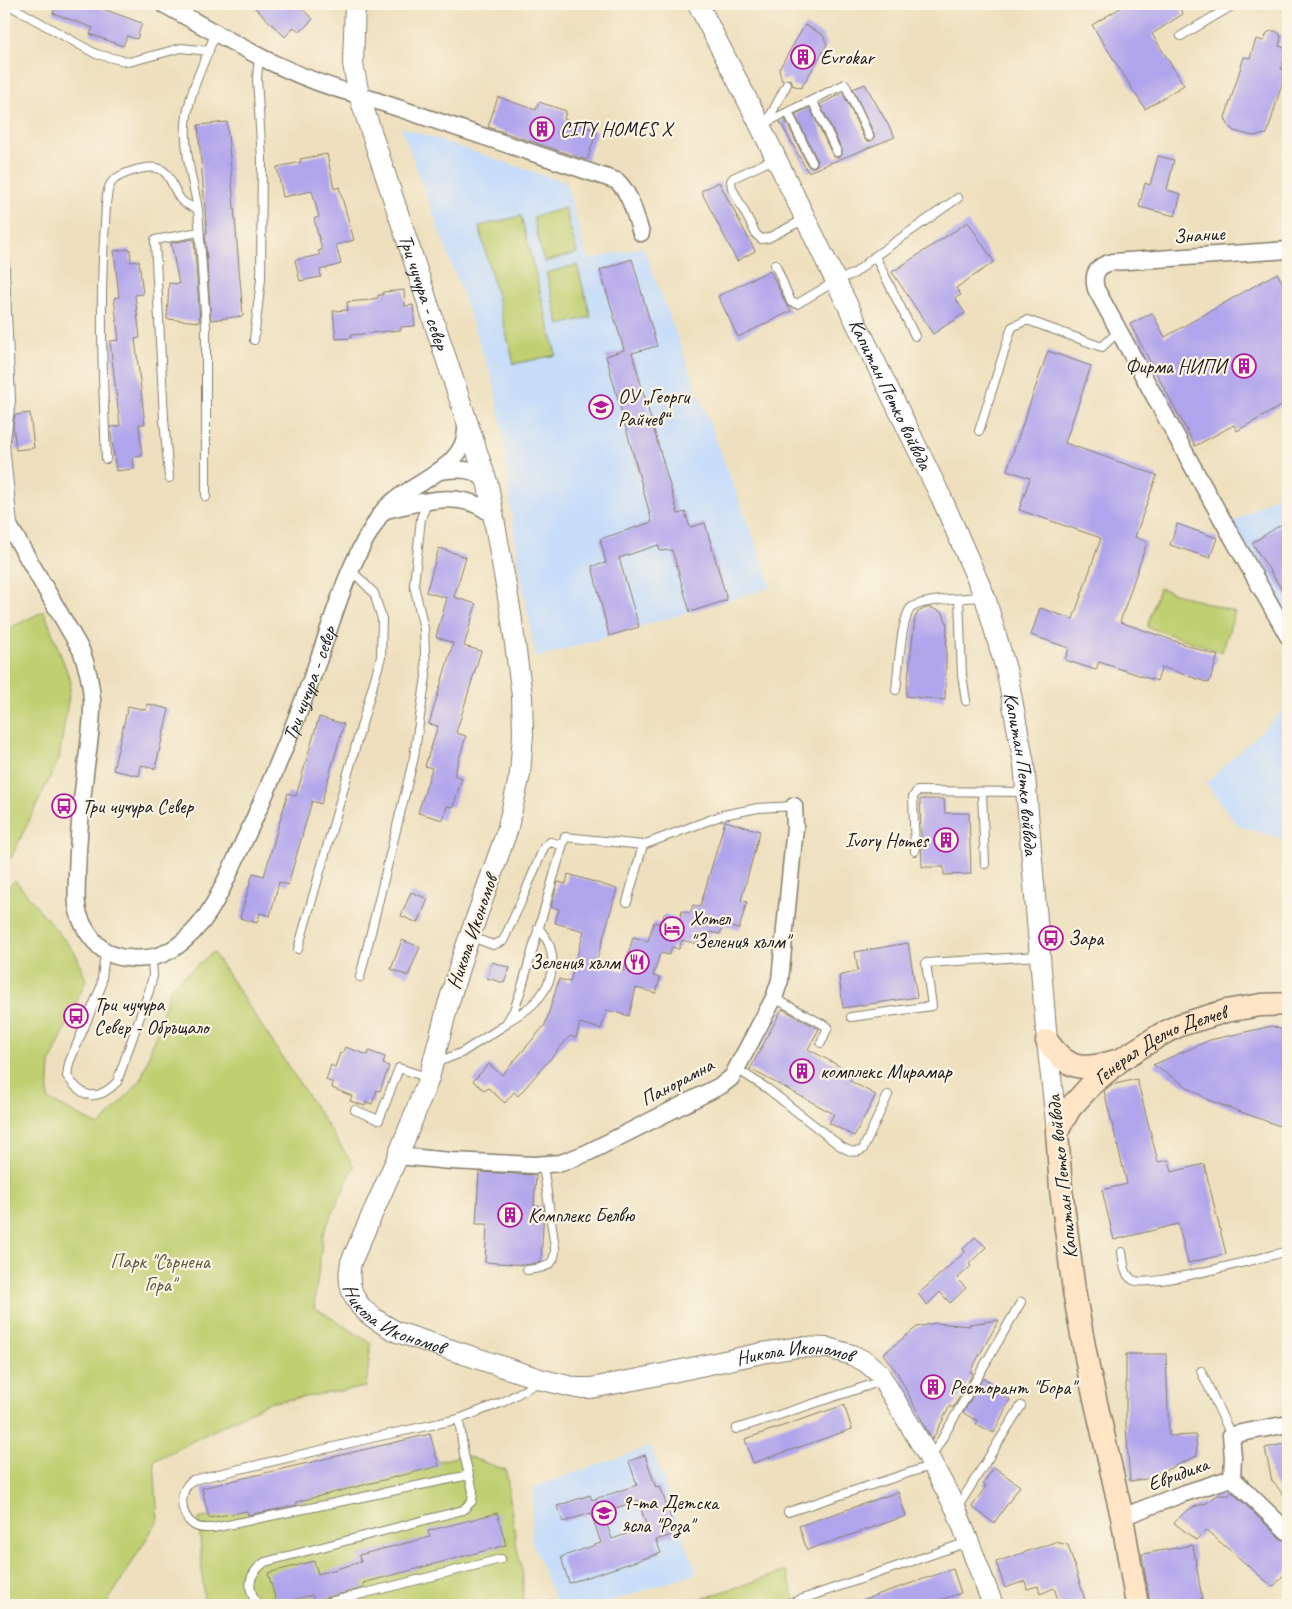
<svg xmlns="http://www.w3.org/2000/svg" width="1292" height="1609" font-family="Caveat,sans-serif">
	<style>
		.built { fill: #c7ddf9 }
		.green { fill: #bfcf71; stroke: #6e7646 }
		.building { fill: #b0a4ec; fill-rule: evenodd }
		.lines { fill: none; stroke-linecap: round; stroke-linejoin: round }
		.service-casing { stroke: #857e6d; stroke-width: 10 }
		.minor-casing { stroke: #857e6d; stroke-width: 19 }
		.tertiary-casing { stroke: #857e6d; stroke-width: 22 }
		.secondary-casing { stroke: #857e6d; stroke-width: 25 }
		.service { stroke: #fff; stroke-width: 8 }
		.minor { stroke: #fff; stroke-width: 16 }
		.tertiary { stroke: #fff; stroke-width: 20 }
		.secondary { stroke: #ffe4c6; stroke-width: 22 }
		.labels { text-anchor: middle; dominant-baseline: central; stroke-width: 4.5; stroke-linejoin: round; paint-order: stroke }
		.poi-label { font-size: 20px; fill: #1c1c1c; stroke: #fcf5e5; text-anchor: start }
		.street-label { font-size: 20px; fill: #1c1c1c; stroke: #fcf5e5 }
		.park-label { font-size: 20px; fill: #555b3a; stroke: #fcf5e5 }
	</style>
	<rect width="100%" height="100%" fill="#fcf5e5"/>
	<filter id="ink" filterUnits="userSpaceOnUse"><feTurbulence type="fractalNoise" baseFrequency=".02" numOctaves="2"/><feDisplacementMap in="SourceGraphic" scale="10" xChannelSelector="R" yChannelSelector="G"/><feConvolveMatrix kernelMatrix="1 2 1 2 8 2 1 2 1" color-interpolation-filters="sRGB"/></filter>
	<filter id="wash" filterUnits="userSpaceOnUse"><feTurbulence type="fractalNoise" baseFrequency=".0096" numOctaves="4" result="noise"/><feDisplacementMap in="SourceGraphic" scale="20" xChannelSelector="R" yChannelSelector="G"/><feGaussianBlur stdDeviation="1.12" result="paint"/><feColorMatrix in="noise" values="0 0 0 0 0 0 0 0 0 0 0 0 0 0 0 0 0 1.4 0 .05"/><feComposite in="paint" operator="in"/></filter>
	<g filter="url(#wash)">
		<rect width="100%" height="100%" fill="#eee0be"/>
		<path class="built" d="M401,127L566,183L588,260L643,247L772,587L536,658L515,543L502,430L494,385L456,276Z
			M1288,488V621L1231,524Z
			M1288,706V840L1238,826L1206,783Z
			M651,1446L697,1573L599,1605H557L531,1540L534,1487Z"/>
		<path class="green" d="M565,208L577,253L544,262L533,217Z
			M521,216L556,355L514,364L479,226Z
			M577,265L591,317L559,325L546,273Z
			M1159,588L1235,612L1222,652L1147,627Z
			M44,611L71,682L59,759L11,858L4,865V631Z
			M15,880L76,954L86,980L50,1064L48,1099L99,1126L141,1080L171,987L213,952L354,1166L323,1234L314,1307L371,1343L366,1387L267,1403L154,1461L158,1520L106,1605H4V891Z
			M464,1455L506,1470L516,1543L523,1576V1605H204L199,1519Z
			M786,1571L797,1605H682Z"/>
		<g id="blocks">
			<path class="building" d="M56,4H101L100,8L142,23L137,39L127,36L123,46L90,34L93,28L53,13Z
				M251,4H297L313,19L300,32L294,27L285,37Z
				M1127,4H1177L1183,14L1152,34L1184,85L1145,109L1092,25Z
				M805,25L823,35L827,45L801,88L792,85V81L789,79L782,81L779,69Z
				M1271,31H1276L1280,34L1281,38L1279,46L1288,49L1281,69L1286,70L1267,134L1253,136L1234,131L1229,127L1225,118L1244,57L1250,58L1256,39L1264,41L1267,33Z
				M865,84L895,137L808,172L780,122L785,119L807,164L809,167H814L817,165V160L795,114L810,108L832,154L834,157H839L842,155V150L820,104L843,93L864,138L866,141H871L874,139V134L853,89Z
				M498,97L536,110L539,102L566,111L564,119L597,131L587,160L488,127Z
				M227,122L243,316L211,320L205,233H207L198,125Z
				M327,154L334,189L339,187L354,240L336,245L341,264L320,270L321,277L300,281L295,260L320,255L318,251L322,250L314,219L319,217L312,191L283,197L277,167L301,162L300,159Z
				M1158,156L1174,160L1167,190L1181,194L1175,216L1139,207L1145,183L1150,185Z
				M719,182L755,251L737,261L701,191Z
				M968,222L994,262L956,288L961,295L955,298L965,313L933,334L892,272Z
				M194,239L200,322L167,319L169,283L179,284L171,243Z
				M130,249L131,262L139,261L143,294L135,295L140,338L135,339L145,424H139L142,456L133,457L134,469L116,471L110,427L120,426L110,341L119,340L114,298L119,297L114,251Z
				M632,259L657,346L632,353L678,514L685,512L690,527L705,523L727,600L690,612L672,550L660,551L658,545L619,558L639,627L609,636L592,566L606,563L600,539L652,522L606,356L624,350L600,270Z
				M770,270L786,304L791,311L738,337L718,296Z
				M1277,273L1288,292V402L1237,431L1234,425L1195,446L1130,324L1152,313L1165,337Z
				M404,290L405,306L413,305L415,326L401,327V330L351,335V338L336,339L333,311L348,310L347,302L371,300V299L378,298V295H383V292Z
				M1048,351L1091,366L1065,443L1157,475L1135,537L1147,542L1120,622L1218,656L1209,683L1162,667L1157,681L1099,662L1096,670L1065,660L1069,648L1031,635L1040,608L1073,619L1101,538L1019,510L1030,478L1007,470Z
				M30,413L34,448L16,450L13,425L15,415Z
				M1177,524L1217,538L1210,558L1170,545Z
				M1282,524L1288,533V599L1252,543Z
				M439,548L466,557L454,597L476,604L464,646L481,651L456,733L466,736L454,775L462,778L453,807L447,806L443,820L418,813L432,768L425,766L438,726L429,724L453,643L436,637L447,598L426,592Z
				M926,608H932L943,613L947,624L945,700L906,696L915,618L918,612Z
				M147,704L169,709L155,769L141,765L139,776L113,770L128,706L146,710Z
				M319,717L344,724L321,804L312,801L288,885L279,882L270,916L260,913L257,923L240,918L253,873L264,876L288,793L296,796Z
				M920,799H944L945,813H969L971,874L944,875V867H922Z
				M725,821L760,831L741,901L747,902L739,929L723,925L720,934L710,932L708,939L699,937L697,944L682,940L679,949L672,947L669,955L660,953L653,976L660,978L656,993L636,988L629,1016L607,1010L601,1029L580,1023L576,1038L570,1036L518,1096L514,1092L505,1103L488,1088L485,1091L473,1081L489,1064L502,1075L545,1025L559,979L570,982L584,931L555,923L559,909L551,907L558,882L566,884L568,874L617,889L596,963L624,971L633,937L648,941L654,922L662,924L664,914L680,919L682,911L690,913L693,905L700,907Z
				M411,892L428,899L418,923L401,916Z
				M402,940L420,947L408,976L391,969Z
				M908,943L917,997L843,1008L839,976L858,971L855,952Z
				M492,962L510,968L504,983L487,978Z
				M782,1009L819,1029L808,1049L854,1074L850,1081L876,1095L854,1136L829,1123L834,1114L750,1069Z
				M1272,1026L1288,1032V1129L1208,1100L1153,1065L1210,1040Z
				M345,1047L368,1055L369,1051L385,1057L383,1064L389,1066L380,1091L377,1090L372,1104L366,1102L365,1106L350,1101L352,1096L332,1088L333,1083L326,1080L331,1065L335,1067L340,1053L342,1054Z
				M1137,1079L1158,1162L1169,1160L1172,1172L1204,1164L1226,1254L1188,1263L1178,1224L1114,1240L1102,1190L1127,1184L1104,1091L1111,1085Z
				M479,1172L536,1175L534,1206H543L544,1209L541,1262L526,1265L485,1262L487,1224H476Z
				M975,1237L986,1247L969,1264L971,1266L957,1279L966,1288L950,1303L940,1292L927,1305L918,1294L965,1252L963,1249Z
				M999,1320L970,1372L973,1373L953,1408L950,1406L932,1440L898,1374L883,1354L917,1327L935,1323L970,1326L969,1324Z
				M1126,1354H1166L1169,1436L1196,1435L1197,1456L1146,1479L1130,1481L1126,1427Z
				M983,1378L1004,1389L1001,1395L1010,1399L994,1433L976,1424L978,1421L963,1413Z
				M844,1405L852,1429L753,1463L745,1439Z
				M430,1434L439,1466L296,1502L297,1505L248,1515L247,1511L209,1518L202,1488Z
				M1288,1443V1500L1272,1481L1265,1448Z
				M645,1455L656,1488L660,1486L676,1534L656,1540L661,1553L569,1583L561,1557L601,1543L591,1513L563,1522L557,1506L590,1495L592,1500L637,1485L629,1461ZM638,1500L647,1527L612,1539L603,1513Z
				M994,1467L1020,1486L994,1523L972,1507L986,1486L983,1484Z
				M898,1492L906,1516L807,1550L799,1526Z
				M1232,1492L1281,1539L1288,1542V1570L1273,1587L1206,1530L1196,1540L1174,1523L1186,1511L1196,1506L1207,1503L1213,1497L1218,1495H1229Z
				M497,1513L506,1545L363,1583L364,1588L314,1601L312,1595L277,1604L268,1573L314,1561L318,1574L361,1562L359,1555L430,1537L428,1531Z
				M1055,1542L1068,1545L1085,1600L1068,1605H1060L1054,1588L1040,1594L1038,1586L1027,1589L1025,1581L1005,1588L996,1562Z
				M1193,1545L1203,1605H1150L1142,1554Z
				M953,1569L961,1593L925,1605H853V1603Z"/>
		</g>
	</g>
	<g filter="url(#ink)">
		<use href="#blocks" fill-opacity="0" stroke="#857e6d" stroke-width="1"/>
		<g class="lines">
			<g class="service-casing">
				<path id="service" d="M7,4L96,54L129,62L181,48L209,51
					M1181,36L1235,4
					M812,100L837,152
					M788,112L812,162
					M767,122L787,84
					M761,125L845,84L869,136
					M776,158L733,178L731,181L732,188L756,234L761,239L768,238L805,219
					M198,209C193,182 184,152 186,124C188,93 205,61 216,32
					M4,248L11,400L5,446L13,525
					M875,256L915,336
					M775,264L791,302L797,304L836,281L855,273L875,256L958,198
					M254,340L261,279L262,159L257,79L259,56
					M979,431L1012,327L1027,320L1102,347L1119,331
					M106,459C103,380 99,302 105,224C106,212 105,193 111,183C118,173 146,166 157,168C171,171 173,191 181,200C186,205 192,207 198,209L206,326V497
					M169,478L164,419L155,240L199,232
					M959,599L962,675L966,701
					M896,690C898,674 901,617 911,608C921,599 969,598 983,597
					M982,792L985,864
					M643,845L723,815L758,808L794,806
					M915,851L913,797L917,791L1026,792
					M472,937L493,945L503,941L521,902L544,847L550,842L562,845
					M298,949L381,657L382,619L374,593L351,570
					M105,952L101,987L69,1063L67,1076C83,1099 97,1102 117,1082L149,991L153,976L152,959
					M360,977L414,757L426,676L424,629L414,585L421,518L428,501
					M774,998L828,1027L821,1043
					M851,1017L932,1006L926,963L1040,956
					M510,1020C518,1015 528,1010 535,1002C556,981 559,949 538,928
					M435,1063L461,1053L505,1025L514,1010L521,990L565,837L643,845L627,902
					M737,1069L768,1089L839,1145C846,1150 855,1155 863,1149L888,1095
					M355,1110L379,1120L399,1068L429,1078
					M1122,1252C1124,1262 1123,1274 1133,1280C1149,1289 1263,1257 1288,1251
					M527,1270C543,1268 556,1267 555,1248L543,1165
					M1201,1371L1231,1435
					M736,1429L882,1381
					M932,1456L1021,1302
					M469,1475L213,1528C207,1528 199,1529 194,1525C179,1515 178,1490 193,1480L376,1437L459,1419L503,1402L539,1382
					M957,1508L1021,1406
					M788,1512L933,1465
					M258,1605C246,1588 248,1574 265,1562L463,1510L472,1501L473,1491L464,1455L459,1419
					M318,1605L501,1559
					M785,1605L968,1542"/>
			</g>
			<g class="minor-casing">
				<g id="minor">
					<path d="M163,4C226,38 289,78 359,95L617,181C631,194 635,215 641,233"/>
					<path d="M1288,250L1113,262C1097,265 1092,274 1096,289L1200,480L1288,636"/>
					<path d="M439,471C457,469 478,466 488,485"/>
					<path d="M386,510C421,502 464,488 493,516"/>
					<path id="s1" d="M4,517L81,650C87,666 91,682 92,699C93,724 88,749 85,774C81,807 78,841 77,874C77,884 76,895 77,905C79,922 91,941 105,951C112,955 120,958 128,958C161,962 181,947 201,923C216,905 227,877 237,856C267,793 294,727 318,661C334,616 347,567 373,527C376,521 380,515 384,510C409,482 470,469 466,424"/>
					<path d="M398,1156L451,1161L534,1165L561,1163L587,1153L722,1085L732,1077L774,998L780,980L795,827L794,806"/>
					<path d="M1232,1478L1233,1457L1231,1435L1288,1424"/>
					<path d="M1122,1517L1182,1494L1232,1478L1288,1532"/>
				</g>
			</g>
			<g class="tertiary-casing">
				<g id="tertiary">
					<path id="s2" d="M355,4L353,64L359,95L488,485L511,614L522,696L523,734L520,774L507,831L463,955L448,1005L429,1078L398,1156L351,1262C343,1300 367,1316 397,1332L543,1380L577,1388H591L639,1379L762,1353L799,1347L828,1348L852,1355L866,1362L879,1373L927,1454L956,1509L993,1605"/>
					<path id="s3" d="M698,4L753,111L942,499L985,597L1007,673L1024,764L1047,1041L1057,1131"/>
				</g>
			</g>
			<g class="secondary-casing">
				<g id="secondary">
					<path d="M1047,1041C1068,1071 1083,1071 1116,1061"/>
					<path id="s4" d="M1137,1605L1122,1517L1088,1368L1074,1291L1061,1189L1057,1131L1070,1108L1093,1083L1122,1059L1160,1035L1180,1025L1226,1011L1261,1005L1288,1004"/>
				</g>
			</g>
			<use href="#service" class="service"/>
			<use href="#minor" class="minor"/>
			<use href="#tertiary" class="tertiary"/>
			<use href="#secondary" class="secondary"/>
		</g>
	</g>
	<defs>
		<g id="building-ring" transform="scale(1.25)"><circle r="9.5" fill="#fcf5e5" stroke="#b5179e" stroke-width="1.5"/><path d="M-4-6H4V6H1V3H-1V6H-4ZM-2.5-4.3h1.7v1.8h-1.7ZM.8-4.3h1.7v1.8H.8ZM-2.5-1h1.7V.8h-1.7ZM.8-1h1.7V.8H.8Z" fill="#b5179e"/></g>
		<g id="school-ring" transform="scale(1.25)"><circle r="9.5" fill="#fcf5e5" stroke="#b5179e" stroke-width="1.5"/><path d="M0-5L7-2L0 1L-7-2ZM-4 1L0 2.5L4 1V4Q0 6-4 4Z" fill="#b5179e"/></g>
		<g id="bus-ring" transform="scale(1.25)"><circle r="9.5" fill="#fcf5e5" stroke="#b5179e" stroke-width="1.5"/><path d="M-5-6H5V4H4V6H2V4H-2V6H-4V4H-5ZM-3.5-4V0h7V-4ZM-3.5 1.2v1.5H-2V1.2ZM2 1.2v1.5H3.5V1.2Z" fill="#b5179e"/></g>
		<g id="hotel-ring" transform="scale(1.25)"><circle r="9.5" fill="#fcf5e5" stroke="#b5179e" stroke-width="1.5"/><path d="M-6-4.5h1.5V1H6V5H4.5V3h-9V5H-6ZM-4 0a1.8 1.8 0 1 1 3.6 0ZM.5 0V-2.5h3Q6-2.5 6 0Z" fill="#b5179e"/></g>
		<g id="restaurant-ring" transform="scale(1.25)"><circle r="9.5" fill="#fcf5e5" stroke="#b5179e" stroke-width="1.5"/><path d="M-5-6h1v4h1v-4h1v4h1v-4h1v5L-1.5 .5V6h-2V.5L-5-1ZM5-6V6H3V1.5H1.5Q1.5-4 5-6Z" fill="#b5179e"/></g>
	</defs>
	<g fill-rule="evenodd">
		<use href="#building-ring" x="803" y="57"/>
		<use href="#building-ring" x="542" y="129"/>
		<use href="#building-ring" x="1244" y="366"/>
		<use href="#school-ring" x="601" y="407"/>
		<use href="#bus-ring" x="64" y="806"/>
		<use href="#building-ring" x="946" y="840"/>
		<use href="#hotel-ring" x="672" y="929"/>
		<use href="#bus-ring" x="1051" y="938"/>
		<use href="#restaurant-ring" x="637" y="962"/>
		<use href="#bus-ring" x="76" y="1016"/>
		<use href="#building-ring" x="802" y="1071"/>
		<use href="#building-ring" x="510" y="1215"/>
		<use href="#building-ring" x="933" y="1387"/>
		<use href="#school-ring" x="604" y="1513"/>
	</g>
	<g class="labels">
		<g class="poi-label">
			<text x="820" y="57">Evrokar</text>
			<text x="560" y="129">CITY HOMES X</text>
			<text x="1226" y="366" text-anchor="end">Фирма НИПИ</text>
			<text x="618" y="396">ОУ „Георги<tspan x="618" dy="23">Райчев“</tspan></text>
			<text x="82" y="806">Три чучура Север</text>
			<text x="928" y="840" text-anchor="end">Ivory Homes</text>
			<text x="690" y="918">Хотел<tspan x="690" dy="23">"Зеления хълм"</tspan></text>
			<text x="1068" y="938">Зара</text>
			<text x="620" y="962" text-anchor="end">Зеления хълм</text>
			<text x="94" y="1004">Три чучура<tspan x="94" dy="23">Север - Обръщало</tspan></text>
			<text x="820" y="1071">комплекс Мирамар</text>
			<text x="528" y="1215">Комплекс Белвю</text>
			<text x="950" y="1387">Ресторант "Бора"</text>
			<text x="622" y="1502">9-та Детска<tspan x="622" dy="23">ясла "Роза"</tspan></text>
		</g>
		<g class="street-label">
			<text transform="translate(1199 235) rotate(-4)">Знание</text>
			<text stroke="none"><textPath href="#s2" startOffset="299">Три чучура - север</textPath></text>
			<text stroke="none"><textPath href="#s3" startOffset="435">Капитан Петко войвода</textPath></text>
			<text stroke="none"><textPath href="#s1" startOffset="839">Три чучура - север</textPath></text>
			<text stroke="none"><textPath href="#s3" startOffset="840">Капитан Петко войвода</textPath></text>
			<text transform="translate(472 932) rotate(-71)">Никола Икономов</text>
			<text stroke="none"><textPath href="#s4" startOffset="620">Генерал Делчо Делчев</textPath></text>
			<text transform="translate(677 1082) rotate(-28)">Панорамна</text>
			<text transform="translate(1062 1177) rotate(-96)">Капитан Петко войвода</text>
			<text stroke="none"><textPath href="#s2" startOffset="1394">Никола Икономов</textPath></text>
			<text stroke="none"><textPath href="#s2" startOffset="1814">Никола Икономов</textPath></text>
			<text transform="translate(1178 1474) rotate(-20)">Евридика</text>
		</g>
		<g class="park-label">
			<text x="160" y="1261">Парк "Сърнена<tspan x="160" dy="23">Гора"</tspan></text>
		</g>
	</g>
	<rect width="1292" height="1609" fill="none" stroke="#fcf5e5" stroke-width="20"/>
</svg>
